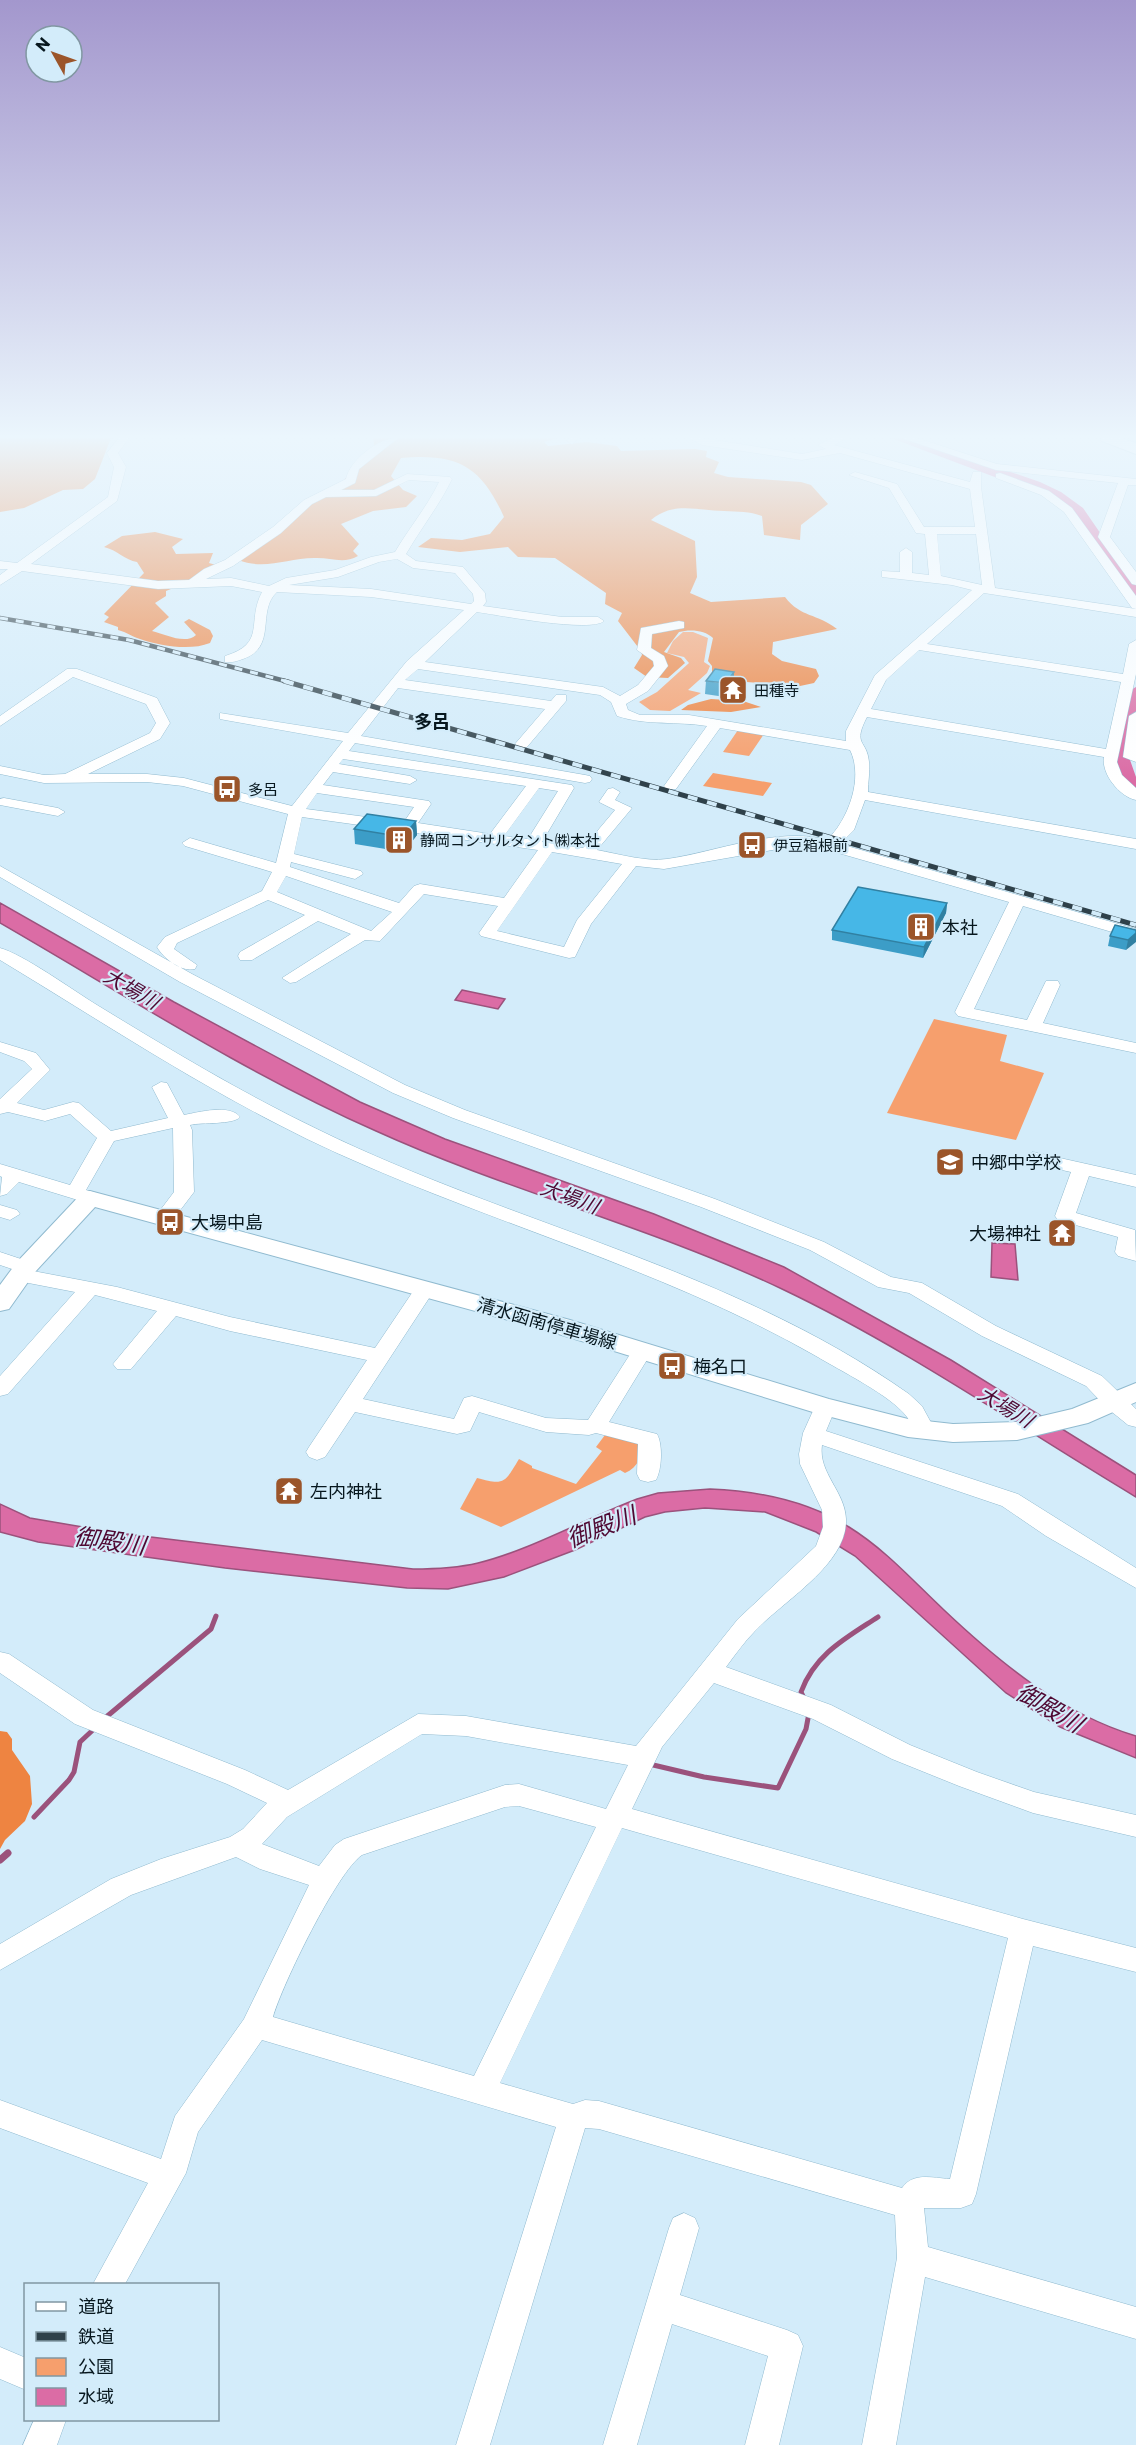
<svg xmlns="http://www.w3.org/2000/svg" width="1136" height="2445" font-family="Commissioner,'Noto Sans JP',sans-serif">
	<style>
		.green { fill: #f69f6d }
		.forest { fill: #ee8441 }
		.water { fill: #db6ca5; stroke: #9b527c; stroke-width: 1.5 }
		.lines { fill: none; stroke-linecap: round; stroke-linejoin: round }
		.stream-far1 { stroke: #9b527c; stroke-width: 5 }
		.stream { stroke: #9b527c; stroke-width: 7 }
		.river { fill: #db6ca5; fill-rule: evenodd }
		.minor-casing { stroke: #90bacf; stroke-width: 1 }
		.major-casing { stroke: #90bacf; stroke-width: 2 }
		.highway-casing { stroke: #90bacf; stroke-width: 2 }
		.minor { fill: #fff; fill-rule: evenodd }
		.major { fill: #fff; fill-rule: evenodd }
		.highway { fill: #fff; fill-rule: evenodd }
		.rail-far1-casing { stroke: #2f414a; stroke-width: 4.5 }
		.rail-casing { stroke: #2f414a; stroke-width: 5 }
		.rail-far1 { stroke: #d3ecfa; stroke-width: 3; stroke-dasharray: 8; stroke-linecap: butt }
		.rail { stroke: #d3ecfa; stroke-width: 4; stroke-dasharray: 10; stroke-linecap: butt }
		.wall { fill: #3c9dc7 }
		.shaded-wall { fill: #3180a2 }
		.building { fill: #46b7e7; stroke: #3180a2; stroke-width: 1.5 }
		.labels { text-anchor: middle; dominant-baseline: central; stroke-width: 4.5; stroke-linejoin: round; paint-order: stroke }
		.far-poi-label { font-size: 15px; fill: #07171e; stroke: #d3ecfa; text-anchor: start }
		.far-quarter-label { font-size: 18px; font-weight: bold; fill: #07171e; stroke: #d3ecfa }
		.poi-label { font-size: 18px; fill: #07171e; stroke: #d3ecfa; text-anchor: start }
		.street-label { font-size: 18px; fill: #07171e; stroke: #d3ecfa }
		.water-label { font-size: 20px; font-style: italic; fill: #4f0832; stroke: #d3ecfa }
		.near-water-label { font-size: 24px; font-style: italic; fill: #4f0832; stroke: #d3ecfa }
	</style>
	<rect width="100%" height="100%" fill="#d3ecfa"/>
	<path class="green" d="M683,632H693L708,638L704,662L710,666L707,673L688,690L701,693L670,711L650,710L639,702L657,692L689,663L684,657L667,653L673,641Z
		M738,730L764,734L749,756L723,752Z
		M713,773L772,783L763,796L703,786Z
		M934,1019L1007,1035L1000,1061L1044,1073L1016,1140L887,1113Z
		M608,1431L646,1441C643,1454 638,1468 625,1473L620,1470L501,1527L460,1509L477,1478C505,1486 505,1482 519,1459L532,1466V1468L576,1484L602,1451L596,1447Z"/>
	<path class="forest" d="M0,438H111L95,479L83,489L63,490L24,508L0,512Z
		M373,438H557L544,442L548,446L587,442L617,446L621,451L695,449L707,451L706,457L719,462L714,473L728,477L801,482L811,485L828,504L801,525L800,540L764,535L762,516C749,511 739,512 724,511C697,511 674,501 651,520L695,541L697,577L690,593L711,602L785,597C801,618 817,613 837,629L773,642L772,654L782,661L816,669L819,676L814,683L800,686L718,680L712,673V666L708,661L713,638C705,630 690,629 679,632L664,652L681,658L685,663L668,678L647,677L634,668L642,655L641,651L618,621L622,613L605,604L606,593L555,558L518,557L508,547L460,552L418,547L431,538L462,540L490,534L504,517C481,465 456,453 401,458L391,476L403,490L417,496L406,507L373,511L341,524L359,544L353,551L358,556C344,564 332,558 317,558C289,557 266,571 238,560L309,505L342,483L358,462L375,449Z
		M155,532L183,539L172,547L176,554L213,553L209,563L216,565L198,578L166,591V596L155,603L169,617L152,631C165,634 185,645 196,635L184,622L189,619L210,630L213,636L210,643C190,651 161,646 140,639C132,637 127,632 118,630V627L104,622L109,617L104,614L144,573L137,562C125,560 117,550 104,547L122,536Z
		M711,699L743,701L761,707L731,712L681,710L688,705Z
		M0,1731L7,1732L12,1739V1750L30,1776L32,1804L25,1821L5,1840L0,1849Z"/>
	<path class="water" d="M0,903L174,1002L360,1102L445,1139L654,1214L784,1267L951,1360L1136,1475V1497C1019,1427 906,1348 782,1289C651,1227 508,1191 376,1131C245,1073 123,994 0,923Z
		M462,990L505,999L498,1009L455,1000Z
		M992,1243L1015,1244L1018,1280L991,1277Z
		M710,1489C758,1491 808,1501 849,1527C886,1550 913,1581 944,1610C999,1662 1062,1714 1136,1736V1758L1060,1727L1006,1693L855,1556L816,1532L765,1512L705,1508L665,1512L645,1517L575,1550L504,1577L448,1589L407,1588L225,1568L38,1542L0,1532V1504L30,1518L118,1533L413,1569C435,1569 457,1568 478,1563C528,1551 587,1518 637,1499L658,1493Z"/>
	<g class="lines">
		<path class="stream-far1" d="M805,1700L801,1692C815,1654 846,1638 878,1617
			M105,1718L211,1629L216,1616
			M649,1764L704,1777L778,1788L806,1729L809,1713
			M34,1817L69,1780L74,1772L80,1742L95,1728"/>
		<path class="stream" d="M0,1860L8,1853"/>
		<path class="river" d="M891,438H911L1040,482L1061,492L1083,508L1136,585V602L1130,600L1072,514L1051,498Z
			M1136,687V734L1130,760L1136,777V794C1095,784 1121,719 1127,692Z"/>
		<g class="minor-casing">
			<path id="minor" d="M119,438H129L118,453L126,467L117,501L31,564L158,581L189,580L204,569L225,560L273,527L304,500L346,479C350,460 378,438 398,438L359,469L355,483L341,490H374L407,474L450,477L452,479C439,506 421,528 406,554L416,561L463,567L485,593L486,602L483,606L562,617H598L604,621C591,633 498,615 477,612L425,662L603,687L620,696L638,685L654,666L653,661L637,650L641,628L679,621L684,622V628L652,634L651,648L664,656L668,666L648,691L626,704L628,710L640,715H689L846,741V731L875,675L972,590L952,585L882,577V571L900,572V552L906,548L912,552V573L929,575L925,534L916,533L889,488L849,475L855,472L897,484L924,527H975L970,489L840,453L802,460L702,445L689,438H702L802,454L826,449L818,445L832,438H846L834,445L970,482L973,472H981V487L995,588L1136,609V617L984,593L927,644L1123,674L1129,644L1136,640V674L1117,762L1122,775L1136,788V800C1120,797 1101,774 1104,757L867,717C852,746 867,739 869,762C870,772 868,782 868,792L1136,839V849L865,800L854,830L840,844L1136,929V939L1023,906L974,1009L1027,1020L1046,981H1058L1060,985L1043,1023L1136,1043V1053L958,1016L955,1012L1009,902L807,844L664,869L636,866L591,924L575,957L569,958L481,936L479,933L498,906L424,894L380,941L365,940L296,982L290,983L282,978L351,934L318,921L252,960H240L238,956L240,952L305,915L268,900L177,943L174,949L197,965L195,969C181,972 164,959 157,947L165,937L262,891L272,872L185,846L182,843L190,838L276,863L288,814L183,786L147,782L44,783L0,774V766L44,775L65,774L150,733L156,723L146,704L73,677L0,726V716L67,669H77L157,698L170,723L160,739L88,774H147L184,778L292,806L343,741L225,720L220,719V713L348,733L407,661L464,610L371,597L277,592C256,611 278,647 243,659C237,661 232,663 225,662V656C267,643 246,622 262,592L231,586L158,589L22,571L0,585V575L8,569H0V561L17,563L108,497L114,467L107,453ZM409,480L439,482C427,507 409,528 395,552L371,557L335,570L286,578L269,586L231,578L206,579L233,566L281,533L312,504L326,497L376,496ZM937,534H976L982,585L941,576ZM397,559L413,568L455,573L473,594L474,601L471,604L371,589L289,585L338,577L379,562ZM919,650L1121,682L1106,749L871,709L886,680ZM418,669L600,695L611,702L617,716C647,726 677,721 707,726L664,786L666,789H676L720,728L850,750C864,778 848,820 827,840C779,826 716,852 667,859C645,862 619,854 597,850L632,808L615,800L620,792L613,788L608,789L599,802L615,810L583,848L542,842L574,788L572,785L349,751L355,743L585,783L590,782L592,779L590,776L585,775L361,736L398,688L545,709L515,744L522,748L527,747L566,701V695H556L551,701L405,680ZM343,759L526,786L490,834L418,823L431,804L429,801L323,785L333,772L410,784L417,780L410,776L339,764ZM539,788L558,791L528,839L504,836ZM317,793L414,807L404,822L306,809ZM302,817L538,850L504,898L420,884L414,886L399,903L290,867L291,862L355,879L363,874L361,871L294,854ZM552,852L622,864L577,920L564,947L497,931ZM286,876L392,912L371,931L277,892Z
				M569,438H579L572,444L567,441Z
				M902,438H917L997,464L1136,479V485H1128L1110,537L1136,572V585L1132,584L1098,537L1118,483L996,470Z
				M1000,473L1049,491L1072,508L1136,596V609L1132,608L1064,512L1041,495L996,478V474Z
				M1136,712V762L1123,757L1129,716Z
				M4,798L58,808L65,812L58,816L0,805V799Z
				M0,866L192,974L405,1085L465,1110L715,1199L824,1242L891,1277L922,1283L996,1326L1102,1376L1136,1409V1427L1128,1425L1107,1408L1086,1386L982,1336L909,1293L878,1287L810,1250L701,1207L453,1118L393,1093L180,982L0,877Z
				M0,948C23,954 74,991 97,1005C169,1049 242,1093 319,1130C513,1225 731,1268 909,1394L922,1406L935,1430L932,1435L924,1438L916,1435C913,1429 911,1422 907,1417C892,1396 839,1370 816,1356C655,1264 473,1219 307,1139C200,1087 101,1021 0,960Z
				M0,1042L36,1053L50,1070L17,1103L44,1110L73,1102L79,1103L111,1131L168,1118L152,1087L161,1082L167,1083L184,1115C199,1112 230,1104 240,1117C233,1125 202,1122 190,1125L192,1130L194,1192L172,1221H158L155,1217L174,1192L173,1128L114,1141L86,1190L95,1193L98,1197L95,1201H81L19,1182L7,1194L0,1196L2,1177L0,1176V1164L70,1185L97,1138L70,1114L45,1121L8,1112L0,1114V1099L32,1069L24,1061L0,1052Z
				M1033,1152L1136,1175V1187L1089,1176L1076,1213L1135,1230L1136,1261L1118,1256L1115,1252L1118,1237L1058,1220L1055,1216L1071,1172L1026,1162L1024,1158Z
				M0,1205L17,1210L20,1214L10,1220L0,1217Z
				M0,1252L33,1263L36,1267L33,1271L117,1287L230,1317L375,1348L418,1284H432L435,1289L363,1399L454,1419L464,1398L472,1396L546,1418L588,1420L636,1345H650L653,1350L609,1422L657,1434C663,1444 662,1469 656,1480L648,1482L640,1480L637,1474L638,1444L596,1433L589,1435L546,1432L479,1412L470,1431L457,1434L355,1412L325,1457L317,1460L309,1457L306,1452L309,1447L367,1360L230,1331L176,1316L131,1369H117L113,1364L157,1311L95,1295L8,1394L0,1396V1376L75,1292L13,1280L10,1275L15,1270L0,1265Z
				M825,1400L833,1402L836,1407L826,1431L1018,1494L1136,1568V1588L1046,1536L1002,1506L822,1445C818,1473 845,1491 846,1519C848,1564 783,1601 755,1631C744,1642 735,1655 726,1667L831,1705L910,1745L977,1772L1034,1792L1136,1815V1837L1033,1813L959,1786L892,1759L813,1719L714,1683L662,1747L632,1809L1023,1919L1136,1948V1972L1033,1946L976,2194L972,2204L961,2208H924L928,2247L1136,2307V2339L925,2277L896,2445H862L897,2258L895,2215L599,2129L585,2128L490,2445H456L556,2127L262,2040L198,2132L186,2173L125,2284H93L148,2183L0,2128V2100L161,2159L175,2116L244,2019L309,1885L260,1869L236,1857L131,1895L0,1970V1944L111,1879L161,1859L230,1837L243,1829L267,1803L227,1784L75,1724L0,1673V1652L9,1654L93,1710L245,1770L288,1790L418,1714L466,1716L636,1746L738,1619L816,1546L823,1527L822,1510L800,1464L799,1454L803,1433L817,1402ZM422,1734L466,1736L628,1765L606,1809L519,1784L505,1785L344,1839L335,1845L319,1866L262,1844L287,1817ZM519,1806L596,1827L474,2076L273,2017C282,1985 337,1872 362,1855L505,1807ZM622,1828L1008,1938L950,2179C932,2178 913,2172 902,2188L599,2101L585,2100L573,2104L500,2083Z
				M684,2213L695,2218L699,2228L680,2295L787,2330L798,2335L803,2346L779,2445H745L768,2356L672,2324L637,2445H603L669,2228L673,2218Z
				M0,2347L26,2358V2390L0,2379Z
				M34,2420H66L57,2445H23Z"/>
		</g>
		<g class="major-casing">
			<path id="major" d="M90,1191L570,1320L829,1399L908,1419L953,1424L1017,1422L1072,1409L1136,1383V1402L1088,1423L1017,1440L953,1442L908,1437L816,1413L552,1332L95,1207L35,1272L9,1309L0,1311V1285L17,1262L82,1193Z"/>
		</g>
		<g class="highway-casing">
			<path id="highway" d="M1100,438H1121L1136,443V454L1102,441Z"/>
		</g>
		<use href="#minor" class="minor"/>
		<use href="#major" class="major"/>
		<use href="#highway" class="highway"/>
		<g class="rail-far1-casing">
			<path id="rail-far1" d="M0,618L129,640L289,682"/>
		</g>
		<g class="rail-casing">
			<path id="rail" d="M284,681L1136,925"/>
		</g>
		<use href="#rail-far1" class="rail-far1"/>
		<use href="#rail" class="rail"/>
	</g>
	<path class="wall" d="M706,681L734,685L725,697L705,694Z
		M416,821L417,835L404,852L355,844L354,829Z
		M947,903L946,913L923,958L832,940V930Z
		M1136,930L1126,950L1108,946L1110,936Z"/>
	<path class="shaded-wall" d="M734,672V685L725,697L726,683Z
		M416,821L417,835L404,852L403,837Z
		M947,903L946,913L923,958L924,947Z
		M1136,933V942L1126,950L1128,940Z"/>
	<path class="building" d="M715,669L734,672L726,683L706,681Z
		M367,814L416,821L403,837L354,829Z
		M858,887L947,903L924,947L832,930Z
		M1115,925L1136,930V933L1128,940L1110,936Z"/>
	<linearGradient id="sky" x2="0" y2="1"><stop stop-color="#a397cd"/><stop offset="0.56" stop-color="#ebf6fd"/><stop offset="1" stop-color="#ebf6fd" stop-opacity="0"/></linearGradient>
	<rect width="1136" height="780" fill="url(#sky)"/>
	<defs>
		<g id="temple-square" transform="scale(1.5)"><rect x="-9" y="-9" width="18" height="18" rx="4" fill="#9b552a" stroke="#d3ecfa"/><path d="M0-6L5-2H3V0L6.5 2.5H4V6H1.5V3h-3V6H-4V2.5H-6.5L-3 0V-2H-5Z" fill="#fff"/></g>
		<g id="bus-square" transform="scale(1.5)"><rect x="-9" y="-9" width="18" height="18" rx="4" fill="#9b552a" stroke="#d3ecfa"/><path d="M-5-6H5V4H4V6H2V4H-2V6H-4V4H-5ZM-3.5-4V0h7V-4ZM-3.5 1.2v1.5H-2V1.2ZM2 1.2v1.5H3.5V1.2Z" fill="#fff"/></g>
		<g id="building-square" transform="scale(1.5)"><rect x="-9" y="-9" width="18" height="18" rx="4" fill="#9b552a" stroke="#d3ecfa"/><path d="M-4-6H4V6H1V3H-1V6H-4ZM-2.5-4.3h1.7v1.8h-1.7ZM.8-4.3h1.7v1.8H.8ZM-2.5-1h1.7V.8h-1.7ZM.8-1h1.7V.8H.8Z" fill="#fff"/></g>
		<g id="school-square" transform="scale(1.5)"><rect x="-9" y="-9" width="18" height="18" rx="4" fill="#9b552a" stroke="#d3ecfa"/><path d="M0-5L7-2L0 1L-7-2ZM-4 1L0 2.5L4 1V4Q0 6-4 4Z" fill="#fff"/></g>
	</defs>
	<g fill-rule="evenodd">
		<use href="#temple-square" x="733" y="690"/>
		<use href="#bus-square" x="227" y="789"/>
		<use href="#building-square" x="399" y="840"/>
		<use href="#bus-square" x="752" y="845"/>
		<use href="#building-square" x="921" y="927"/>
		<use href="#school-square" x="950" y="1162"/>
		<use href="#bus-square" x="170" y="1222"/>
		<use href="#temple-square" x="1062" y="1233"/>
		<use href="#bus-square" x="672" y="1366"/>
		<use href="#temple-square" x="289" y="1491"/>
	</g>
	<g class="labels">
		<g class="far-poi-label">
			<text x="754" y="690">田種寺</text>
			<text x="248" y="789">多呂</text>
			<text x="420" y="840">静岡コンサルタント㈱本社</text>
			<text x="773" y="845">伊豆箱根前</text>
		</g>
		<g class="far-quarter-label">
			<text x="432" y="721">多呂</text>
		</g>
		<g class="poi-label">
			<text x="942" y="927">本社</text>
			<text x="971" y="1162">中郷中学校</text>
			<text x="191" y="1222">大場中島</text>
			<text x="1041" y="1233" text-anchor="end">大場神社</text>
			<text x="693" y="1366">梅名口</text>
			<text x="310" y="1491">左内神社</text>
		</g>
		<g class="street-label">
			<text transform="translate(547 1323) rotate(16)">清水函南停車場線</text>
		</g>
		<g class="water-label">
			<text transform="translate(132 988) rotate(30)">大場川</text>
			<text transform="translate(570 1196) rotate(20)">大場川</text>
			<text transform="translate(1006 1406) rotate(31)">大場川</text>
		</g>
		<g class="near-water-label">
			<text transform="translate(601 1526) rotate(-21)">御殿川</text>
			<text transform="translate(110 1540) rotate(8)">御殿川</text>
			<text transform="translate(1050 1707) rotate(30)">御殿川</text>
		</g>
	</g>
	<rect x="24" y="2283" width="195" height="138" fill="#d3ecfa" stroke="#8197a2" stroke-width="1.5"/>
	<rect x="36" y="2302" width="30" height="9" fill="#ffffff" stroke="#8197a2" stroke-width="1.5"/>
	<text x="78" y="2313" font-size="18" fill="#07171e">道路</text>
	<rect x="36" y="2332" width="30" height="9" fill="#2f414a" stroke="#8197a2" stroke-width="1.5"/>
	<text x="78" y="2343" font-size="18" fill="#07171e">鉄道</text>
	<rect x="36" y="2358" width="30" height="18" fill="#f69f6d" stroke="#8197a2" stroke-width="1.5"/>
	<text x="78" y="2373" font-size="18" fill="#07171e">公園</text>
	<rect x="36" y="2388" width="30" height="18" fill="#db6ca5" stroke="#8197a2" stroke-width="1.5"/>
	<text x="78" y="2403" font-size="18" fill="#07171e">水域</text>
	<g transform="translate(54 54) rotate(310)"><circle r="28" fill="#d3ecfa" stroke="#8197a2" stroke-width="1.5"/>
	<path d="M0-4.5L10 22L0 15L-10 22Z" fill="#9b552a"/>
	<text y="-9" font-size="16" font-weight="bold" text-anchor="middle" fill="#07171e">N</text>
	</g>
</svg>
